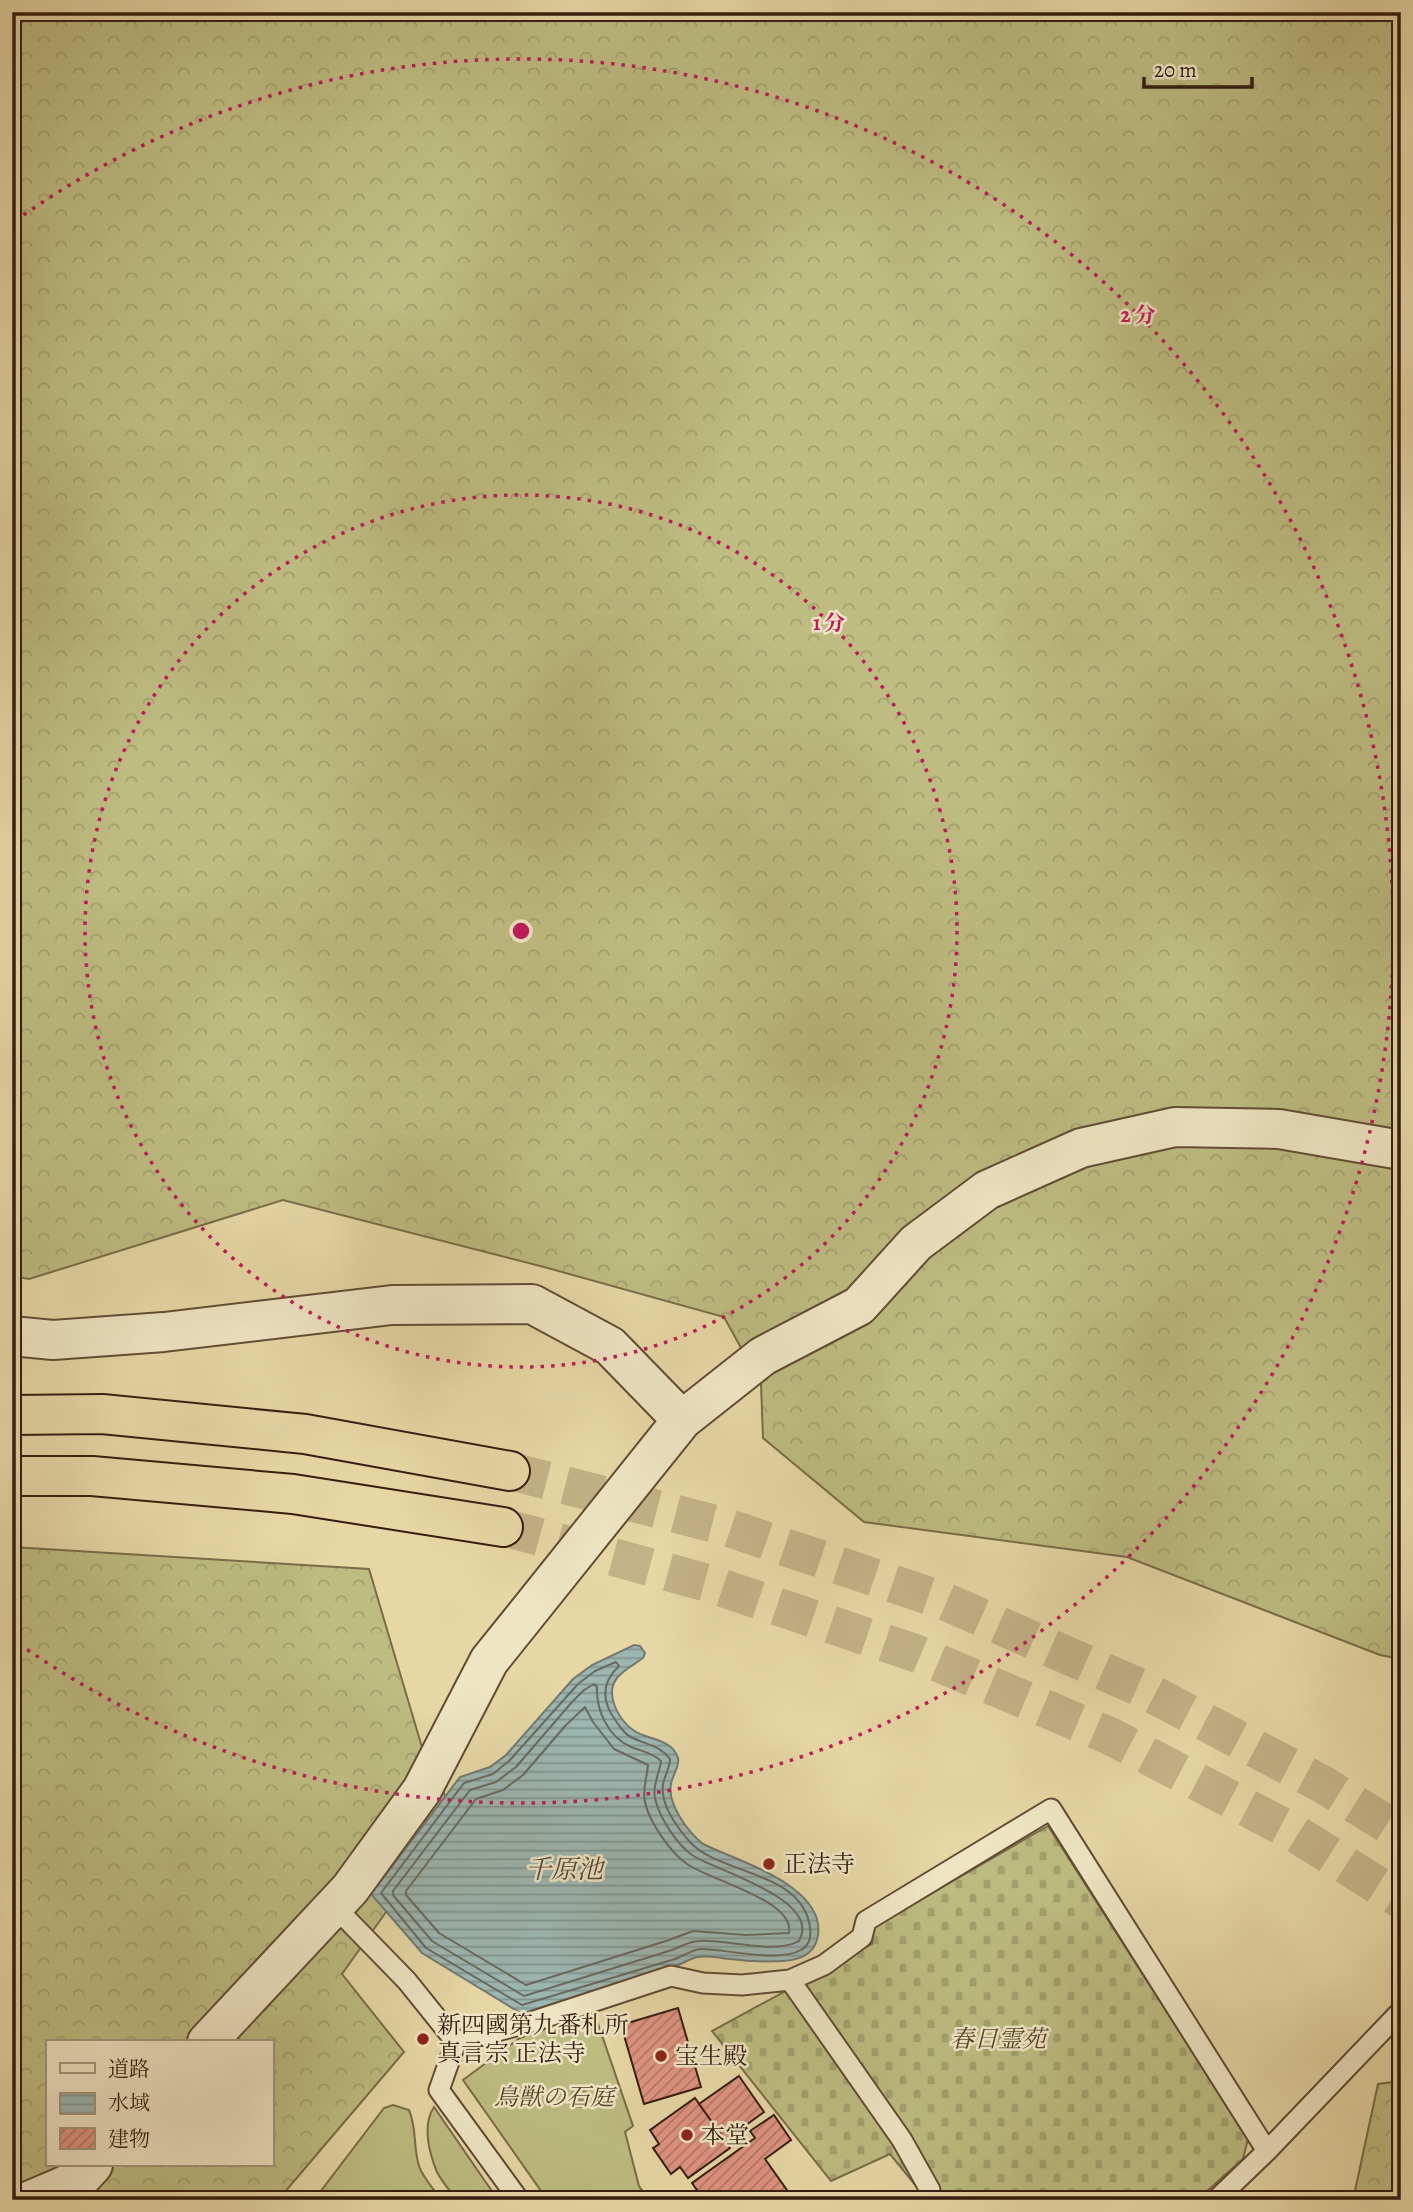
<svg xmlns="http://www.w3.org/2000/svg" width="1413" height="2212" font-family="Alegreya,'Noto Serif JP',serif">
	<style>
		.forest { fill: url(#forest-crowns); stroke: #7a6c48; stroke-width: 2; fill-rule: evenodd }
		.cemetery { fill: url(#cemetery-stones); stroke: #7a6c48; stroke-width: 2 }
		.garden { fill: #bdbc81; stroke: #7a6c48; stroke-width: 2 }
		.water { fill: url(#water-rules); stroke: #737971; stroke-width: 2 }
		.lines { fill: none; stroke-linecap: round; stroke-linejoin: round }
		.shore { stroke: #696a60; stroke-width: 2 }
		.building { fill: url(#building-hatch); stroke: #361d0f; stroke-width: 2 }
		.motorway-tunnel { stroke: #c3b287; stroke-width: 38; stroke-dasharray: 38 19; stroke-linecap: butt }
		.service-casing { stroke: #624c34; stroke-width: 23 }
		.minor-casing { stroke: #624c34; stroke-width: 42 }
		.motorway-casing { stroke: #361d0f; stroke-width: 42 }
		.service { stroke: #efe5c4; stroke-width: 19 }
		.minor { stroke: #efe5c4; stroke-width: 38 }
		.motorway { stroke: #e6d7a5; stroke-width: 38 }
		.tree { fill: #988762 }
		.ring { fill: none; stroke: #c2185b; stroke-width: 3.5; stroke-dasharray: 3.5 7 }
		.poi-dot { fill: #8f2418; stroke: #efe5c4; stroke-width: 2.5 }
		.labels { text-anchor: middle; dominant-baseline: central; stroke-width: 5; stroke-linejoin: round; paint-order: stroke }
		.poi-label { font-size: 24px; fill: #361d0f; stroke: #efe5c4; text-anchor: start }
		.park-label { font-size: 24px; font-style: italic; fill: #58452c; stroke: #efe5c4 }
		.water-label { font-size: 26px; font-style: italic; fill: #554b40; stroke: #efe5c4 }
		.centre { fill: #c2185b; stroke: #efe5c4; stroke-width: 3.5 }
		.ring-label { font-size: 21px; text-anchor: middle; font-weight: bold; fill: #c2185b; stroke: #efe5c4; stroke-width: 5; stroke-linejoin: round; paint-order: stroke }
	</style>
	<defs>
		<pattern id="forest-crowns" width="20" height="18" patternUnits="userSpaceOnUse" patternTransform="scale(1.75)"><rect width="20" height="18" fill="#bdbc81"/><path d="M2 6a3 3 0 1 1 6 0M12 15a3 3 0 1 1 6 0" fill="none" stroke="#a3a16e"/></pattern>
		<pattern id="cemetery-stones" width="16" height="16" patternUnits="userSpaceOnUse" patternTransform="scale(1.75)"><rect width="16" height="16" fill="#bdbc81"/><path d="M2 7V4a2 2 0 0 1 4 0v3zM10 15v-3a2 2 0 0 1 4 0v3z" fill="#a3a16e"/></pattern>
		<pattern id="water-rules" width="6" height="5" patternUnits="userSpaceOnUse" patternTransform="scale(1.75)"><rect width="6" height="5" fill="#9cb7b2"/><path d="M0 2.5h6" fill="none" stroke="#80948f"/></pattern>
		<pattern id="building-hatch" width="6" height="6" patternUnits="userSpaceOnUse" patternTransform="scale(1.75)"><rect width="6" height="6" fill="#df9481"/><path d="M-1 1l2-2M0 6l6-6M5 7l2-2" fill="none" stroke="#b67868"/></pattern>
	</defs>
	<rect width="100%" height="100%" fill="#e6d7a5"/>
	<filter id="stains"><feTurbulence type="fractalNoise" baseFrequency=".00286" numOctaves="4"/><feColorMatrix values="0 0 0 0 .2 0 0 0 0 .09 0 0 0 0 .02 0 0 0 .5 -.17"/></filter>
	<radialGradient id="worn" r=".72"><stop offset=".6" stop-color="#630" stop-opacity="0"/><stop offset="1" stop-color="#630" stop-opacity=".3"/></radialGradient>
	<path class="forest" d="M12,12H1401V1659L1380,1655L1127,1557L864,1522L763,1438L761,1384L724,1317L544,1267L283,1200L29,1279L12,1276Z
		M12,1547L369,1569L424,1754L455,1815L342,1974L404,2052L278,2200H12ZM47,2042H271V2165H47Z
		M1401,2081V2200H1353L1378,2084Z"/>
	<path class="cemetery" d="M1048,1826L1248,2139L1243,2159L1197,2200H915L921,2192L890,2154L831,2181L712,2031L872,1944L873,1927Z"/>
	<path class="garden" d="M594,2012L633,2126L625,2132L639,2186L649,2200H549L546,2198L463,2080L520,2038Z
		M393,2105L409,2110C417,2128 413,2147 419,2166C423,2178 434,2189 441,2200H314L384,2108Z
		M434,2107L498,2200H457C450,2191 442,2182 437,2172C429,2153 422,2125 434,2107Z"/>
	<path class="water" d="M634,1645L640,1646L645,1653L643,1658C635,1664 623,1670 617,1678C604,1694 619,1720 633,1730C646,1740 672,1738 678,1758C680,1766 672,1776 671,1784C667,1804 688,1832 703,1844C737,1861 831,1887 817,1940C812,1956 798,1960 783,1961C766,1962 747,1961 730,1959C720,1958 707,1955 698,1957C691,1958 684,1963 678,1965L522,2014L422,1953L371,1894L460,1777L490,1767L506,1755L573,1679L592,1665Z"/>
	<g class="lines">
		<path class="shore" d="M616,1662L619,1666C601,1683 601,1701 616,1721C620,1727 624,1734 631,1737C646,1745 660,1745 670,1759C670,1767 665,1775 663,1784C660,1804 676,1826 689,1841C718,1875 802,1870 810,1927C811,1937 810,1945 801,1950C778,1963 726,1949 700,1949C692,1950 683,1956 675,1959L522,2005L426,1948L381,1893L464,1783L493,1774L510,1760L578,1684L595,1671Z
			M594,1684L597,1687C596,1710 608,1737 631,1747C641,1751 653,1753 661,1761C659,1775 651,1788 656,1802C661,1820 677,1844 692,1855C713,1870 823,1899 799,1941C774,1955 726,1939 699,1941C690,1941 680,1947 672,1950L524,1996L432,1941L393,1895V1891L470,1790L496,1782L516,1767L572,1702L584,1690Z
			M585,1707L593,1722L614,1749L648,1765C647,1778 642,1789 645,1802C649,1822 671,1853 687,1864C709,1880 795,1900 789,1933L746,1935L693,1931L669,1940L526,1985L439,1933L406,1895V1891L476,1799L503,1790L523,1775L566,1725Z"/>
	</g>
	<path class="building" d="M678,2008L701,2087L644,2104L621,2025Z
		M739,2076L764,2112L725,2140L699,2104Z
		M695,2098L730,2148L688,2178L680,2167L671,2174L653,2148L659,2144L650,2130Z
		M774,2115L791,2140L765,2159L794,2200H704L692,2183L755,2138L750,2131Z"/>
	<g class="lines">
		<path class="motorway-tunnel" d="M510,1471L723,1526L944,1601L1141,1688L1324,1785L1401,1833
			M503,1527L708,1583L915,1653L1112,1737L1293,1832L1401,1900"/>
		<g class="service-casing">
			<path id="service" d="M334,1906L407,1981L456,2042L439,2090L519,2200
				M790,1980L902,2140L930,2190
				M456,2042L531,2022L671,1976L703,1983L742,1985L790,1980L824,1965L862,1937L866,1921L1051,1809L1267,2151
				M1216,2200L1267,2151L1401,2011"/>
		</g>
		<g class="minor-casing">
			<path id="minor" d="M12,1336L53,1340L164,1332L392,1305L532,1304L610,1346L682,1420
				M207,2042L350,1889L422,1790L489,1661L682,1420L763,1356L859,1306L916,1243L987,1190L1081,1148L1175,1127L1279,1129L1401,1150
				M31,2200L80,2179L93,2165"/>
		</g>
		<g class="motorway-casing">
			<path id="motorway" d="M12,1415L102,1414L305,1434L510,1471
				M12,1476H92L293,1494L503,1527"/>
		</g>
		<use href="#service" class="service"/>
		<use href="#minor" class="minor"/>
		<use href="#motorway" class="motorway"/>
	</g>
	<circle class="tree" cx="580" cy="2098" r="10"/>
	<g class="ring">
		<circle cx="521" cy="931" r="436"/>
		<path d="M15 221A872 872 0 1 1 15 1641"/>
	</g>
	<g class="poi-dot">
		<circle cx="769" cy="1864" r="7"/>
		<circle cx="423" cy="2039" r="7"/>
		<circle cx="661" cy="2056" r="7"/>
		<circle cx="687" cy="2135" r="7"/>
	</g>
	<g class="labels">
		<g class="poi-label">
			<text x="783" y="1864">正法寺</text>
			<text x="437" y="2025">新四國第九番札所<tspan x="437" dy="28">真言宗 正法寺</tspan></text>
			<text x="675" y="2056">宝生殿</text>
			<text x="701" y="2135">本堂</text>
		</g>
		<g class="park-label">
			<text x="998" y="2039">春日霊苑</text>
			<text x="554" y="2097">鳥獣の石庭</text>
		</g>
		<g class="water-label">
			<text x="564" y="1869">千原池</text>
		</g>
	</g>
	<circle cx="521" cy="931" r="10" class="centre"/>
	<g class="ring-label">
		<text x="1138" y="322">2 分</text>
		<text x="829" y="630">1 分</text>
	</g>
	<rect width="1413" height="2212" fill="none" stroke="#e6d7a5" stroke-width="42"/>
	<rect x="14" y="14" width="1385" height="2184" fill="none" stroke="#361d0f" stroke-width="3.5"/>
	<rect x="21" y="21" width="1371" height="2170" fill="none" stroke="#361d0f" stroke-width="2"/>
	<rect x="46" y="2040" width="228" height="126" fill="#efe5c4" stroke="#a5957c" stroke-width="2"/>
	<rect x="60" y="2063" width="35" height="10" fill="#efe5c4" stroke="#a5957c" stroke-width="2"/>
	<text x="108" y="2076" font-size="21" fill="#361d0f">道路</text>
	<rect x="60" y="2093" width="35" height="21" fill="url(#water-rules)" stroke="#a5957c" stroke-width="2"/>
	<text x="108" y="2110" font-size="21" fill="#361d0f">水域</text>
	<rect x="60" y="2128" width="35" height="21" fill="url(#building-hatch)" stroke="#a5957c" stroke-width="2"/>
	<text x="108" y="2146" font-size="21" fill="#361d0f">建物</text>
	<path d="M1144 77v10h108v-10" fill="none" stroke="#361d0f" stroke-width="3.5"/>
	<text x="1154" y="77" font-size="21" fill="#361d0f" stroke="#efe5c4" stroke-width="5" paint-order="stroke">20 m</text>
	<rect width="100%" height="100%" filter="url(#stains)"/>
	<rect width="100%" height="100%" fill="url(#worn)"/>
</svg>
